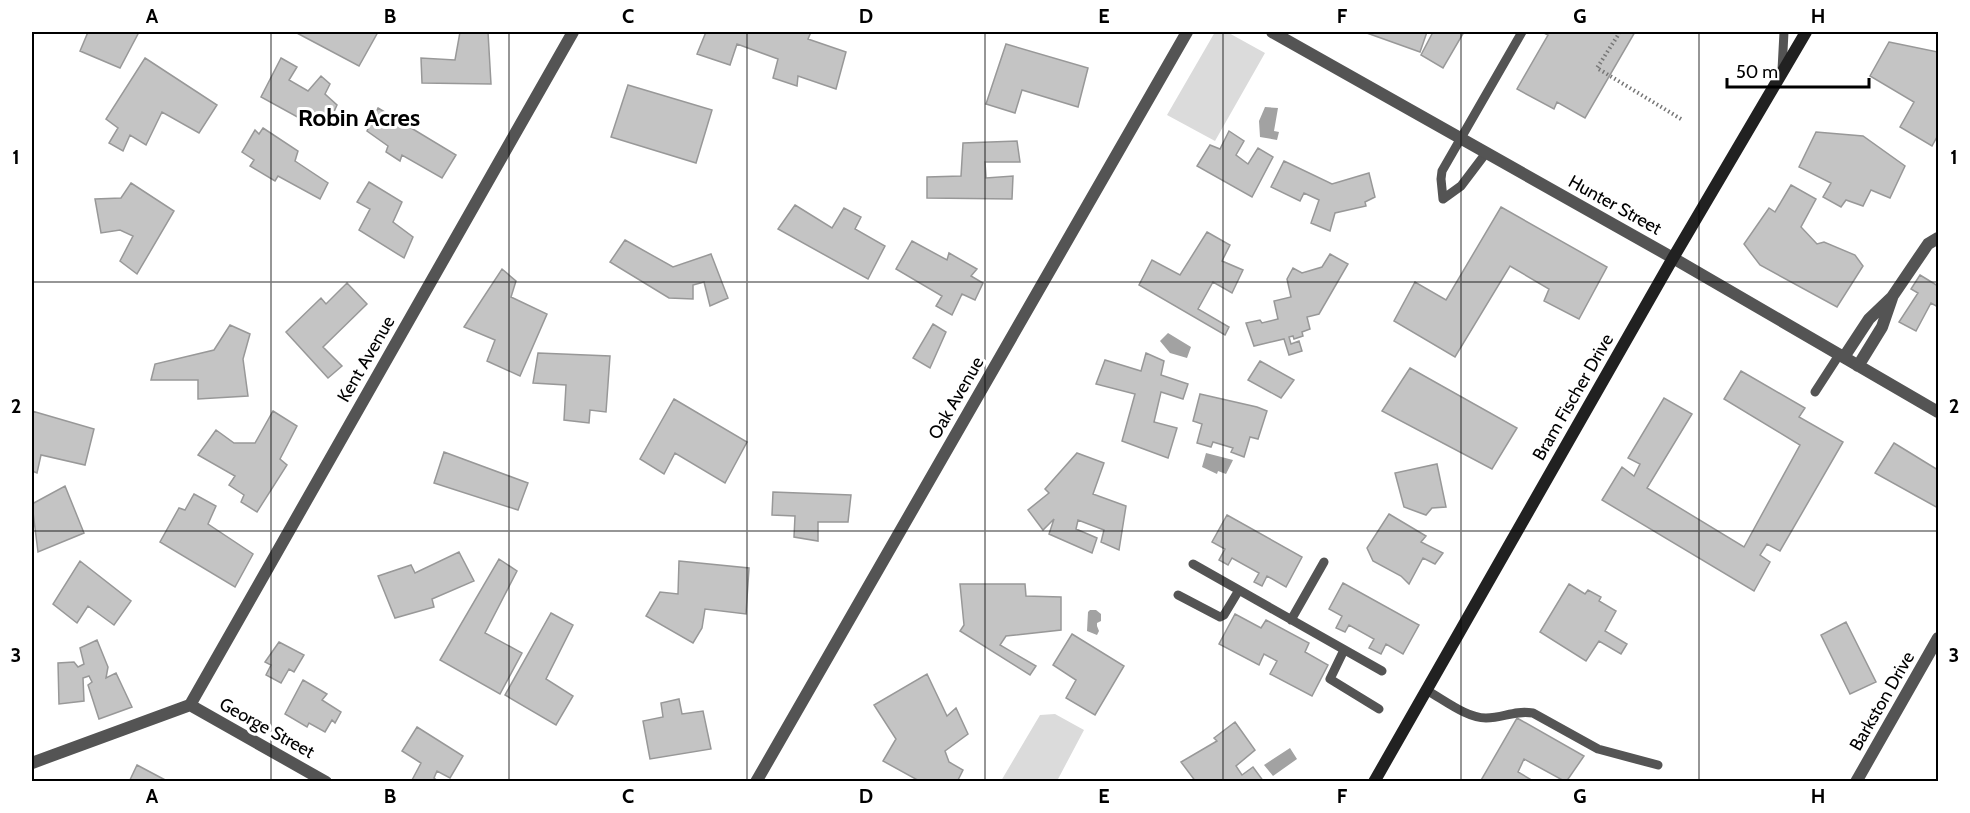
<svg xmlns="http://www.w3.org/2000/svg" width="1970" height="813" font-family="Cabin,sans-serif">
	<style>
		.green { fill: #dbdbdb }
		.water { fill: #a2a2a2 }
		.building { fill: #c4c4c4; stroke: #989898; stroke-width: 1.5 }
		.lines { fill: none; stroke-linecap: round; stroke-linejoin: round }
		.path { stroke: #767676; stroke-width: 4; stroke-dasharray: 1.5 3; stroke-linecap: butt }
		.lane { stroke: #545454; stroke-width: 9 }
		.street { stroke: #545454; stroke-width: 12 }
		.secondary { stroke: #212121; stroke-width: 12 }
		.grid { fill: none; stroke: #000; stroke-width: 1.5; stroke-opacity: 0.55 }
		.labels { text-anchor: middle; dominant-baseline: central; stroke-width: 6; stroke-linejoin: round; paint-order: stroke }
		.street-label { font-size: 18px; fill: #000; stroke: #fff }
		.district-label { font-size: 24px; font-weight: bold; fill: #000; stroke: #fff }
		.neatline { fill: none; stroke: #000; stroke-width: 2 }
		.grid-label { font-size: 20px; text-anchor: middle; font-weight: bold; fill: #000 }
	</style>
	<rect width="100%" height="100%" fill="#fff"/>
	<path class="green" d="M1215,32H1227L1265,53L1215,141L1167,115Z
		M1055,714L1084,730L1057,781H1001L1040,715Z"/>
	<path class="water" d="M1265,107L1278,108L1274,131L1279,132L1277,140L1260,137L1259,121Z
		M1168,333L1191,347L1187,358L1170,353L1160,341Z
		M1206,453L1233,460L1226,474L1218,471L1217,474L1202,467Z
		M1090,610H1096L1101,614V621L1097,623V626L1099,631L1097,635L1087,631L1088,612Z
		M1290,748L1297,759L1273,776L1264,765Z"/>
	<path class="building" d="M88,32H139L120,68L80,51Z
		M295,32H378L359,66Z
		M460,32H488L491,84L422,83L421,58L455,60Z
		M706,32H811L808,39L846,52L836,89L798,76L797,86L773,78L778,59L737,44L730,65L697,54Z
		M1364,32H1427L1420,52Z
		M1433,32H1464L1443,68L1421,55Z
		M1542,32H1635L1585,118L1557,102L1554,109L1517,89L1548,35Z
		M1889,42L1938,52V135L1932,146L1900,127L1914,102L1870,76Z
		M1006,44L1088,68L1078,107L1022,90L1015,113L986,104Z
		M145,58L217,105L199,133L162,112L146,145L130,135L123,151L109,143L118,128L106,119Z
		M281,58L297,67L289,80L308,91L321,76L330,84L325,94L337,105L328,125L317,118L312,125L261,97Z
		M628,85L712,110L696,163L611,137Z
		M378,108L456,155L442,178L402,155L400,161L386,152L388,146L367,131Z
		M263,128L298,151L295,161L328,183L320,199L278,176L275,181L250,166L254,160L242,152L255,130L259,134Z
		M1229,131L1244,141L1236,155L1248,164L1258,148L1273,157L1252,197L1197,166L1210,145L1220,149Z
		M1816,132L1863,136L1905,166L1890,198L1871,190L1863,206L1846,200L1841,207L1823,197L1831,183L1799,167Z
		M1017,141L1020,162H985L986,178L1013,176L1012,199L927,198V177L961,176L963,143Z
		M1284,161L1332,184L1369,173L1375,197L1365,202L1366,206L1335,213L1330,231L1311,223L1319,200L1304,193L1300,201L1271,187Z
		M369,182L402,202L393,222L413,237L404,258L359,230L370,209L357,202Z
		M131,183L174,211L137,274L120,261L133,236L120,230L101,233L95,199L121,198Z
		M1791,185L1816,199L1801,227L1817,244L1824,242L1855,255L1863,266L1837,307L1760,265L1744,244L1769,208L1775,212Z
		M795,205L832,228L844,208L861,217L855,229L885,246L868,279L778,229Z
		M1501,207L1607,267L1579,319L1544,301L1549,289L1510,266L1455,357L1394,321L1415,282L1446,300Z
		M1207,232L1230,245L1222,261L1243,270L1232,293L1213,282L1198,309L1229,327L1225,335L1139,285L1152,260L1180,275Z
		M625,240L673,267L711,254L728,298L710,306L704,282L693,285V299L669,298L610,262Z
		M912,241L947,260L949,253L977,269L971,276L983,283L975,300L962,294L952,315L936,306L942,296L896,269Z
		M1330,254L1348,264L1319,314L1307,317L1310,329L1302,332L1303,336L1294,339L1293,336L1289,337L1291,344L1299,341L1302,351L1289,355L1284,339L1254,346L1246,323L1260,320L1262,323L1278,319L1274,301L1291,297L1287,279L1293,268L1302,273L1322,267Z
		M502,269L516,281L511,297L547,314L520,376L487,361L495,340L464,327Z
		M1920,275L1938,286V307L1931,303L1916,331L1899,322L1918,293L1911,289Z
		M347,283L367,304L323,347L342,366L328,378L286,332L321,298L326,304Z
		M933,324L946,332L930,368L913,358Z
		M230,325L250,334L243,359L248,396L198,399V380H151L155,364L214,350Z
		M538,353L610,356L606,412L590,410L589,423L564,420L566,385L533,383Z
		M1146,353L1164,361L1161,375L1188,384L1183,399L1161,392L1154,422L1177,428L1168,458L1122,441L1135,394L1096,384L1105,360L1141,371Z
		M1260,361L1294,380L1281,398L1248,380Z
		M1410,368L1517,428L1492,469L1382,411Z
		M1741,371L1805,408L1799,417L1843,442L1780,551L1767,544L1760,555L1770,562L1754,591L1602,500L1622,467L1634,476L1640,464L1628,458L1664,398L1692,414L1647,488L1744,547L1800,445L1724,399Z
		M1200,394L1257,407L1267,411L1258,439L1250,437L1244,457L1231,452L1233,448L1213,442L1211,447L1197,443L1202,424L1193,421Z
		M674,399L747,442L725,483L675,453L664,474L640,459Z
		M32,411L94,429L85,465L41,455L37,473L32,471Z
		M273,411L297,426L280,459L287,465L257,512L241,502L244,495L229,485L235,476L198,455L216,430L234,443H255Z
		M1894,443L1938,470V508L1875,473Z
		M444,452L528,483L518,510L434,483Z
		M1077,453L1104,463L1093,494L1126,506L1119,550L1101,542L1104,530L1078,520L1076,529L1097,538L1092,553L1049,534L1054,519L1043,530L1028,510L1049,493L1045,489Z
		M1437,464L1446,507L1432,508L1426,515L1404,507L1395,473Z
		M65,486L84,533L38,552L32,504Z
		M773,492L851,495L848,522H818V541L794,537L795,516L772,515Z
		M194,494L216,506L208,524L253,554L235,587L160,542L179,508L185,510Z
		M1389,514L1426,536L1421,542L1443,553L1435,564L1423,558L1409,584L1401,576L1373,561L1367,548Z
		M1227,515L1302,557L1286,587L1267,576L1262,586L1254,582L1259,573L1232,558L1228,565L1219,560L1225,549L1212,542Z
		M459,552L474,581L432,599L434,607L395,618L378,576L411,565L415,573Z
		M499,559L517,571L485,633L522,653L500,694L440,660Z
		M80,561L131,601L114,625L88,606L77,623L53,604Z
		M679,561L749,568L746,614L705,609L702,628L693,643L646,616L660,592L678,594Z
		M1343,583L1419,625L1403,654L1386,644L1381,654L1369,648L1374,639L1349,625L1345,632L1336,628L1342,616L1329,609Z
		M960,584H1025L1026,596L1061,597V630L1006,636L1000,645L1036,666L1030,675L960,631L964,625Z
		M1569,584L1585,594L1588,590L1601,597L1599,601L1616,611L1605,631L1627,644L1621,654L1599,641L1586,661L1540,632Z
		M551,613L573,625L546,679L573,696L556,725L505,695Z
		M1235,614L1261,628L1266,620L1309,643L1305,652L1328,665L1312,696L1270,674L1277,661L1264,654L1259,665L1219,644Z
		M1846,622L1876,682L1850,694L1821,635Z
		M1072,634L1124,666L1095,715L1066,698L1076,680L1053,665Z
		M97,640L108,667L106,678L116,673L132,707L99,719L88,685L92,682L89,676L83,678L84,701L59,704L58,663L74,662L78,667L84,664L80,648Z
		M279,642L304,655L294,672L289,669L281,683L266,675L271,665L265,662Z
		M927,674L947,716L956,708L968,734L945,751L949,762L963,770L957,782H921L883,761L896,739L874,705Z
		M303,680L327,694L322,700L341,712L335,723L332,720L325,732L309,723L307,727L285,714Z
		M679,699L682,714L703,711L711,749L650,759L643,721L663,717L661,703Z
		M1517,718L1584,756L1566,782L1524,759L1518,772L1535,782H1480Z
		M1235,722L1255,750L1236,766L1242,775L1253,767L1264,782H1196L1181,762L1217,741L1214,738Z
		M417,727L463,756L450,778L437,771L434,778L439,782L412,780L421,763L402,751Z
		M137,765L169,782H129Z"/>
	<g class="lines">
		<path class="path" d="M1620,32L1597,68L1681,119"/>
		<path class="lane" d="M1782,70L1784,32
			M1486,153L1461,186L1443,199L1441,179L1442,171L1522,32
			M1815,392L1839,355
			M1193,564L1382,671
			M1178,595L1220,617L1224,615L1239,590
			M1291,620L1324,562
			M1344,650L1330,679L1379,709
			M1426,690C1443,699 1466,718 1486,718C1504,718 1513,710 1533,713L1598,749L1658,765"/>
		<path class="street" d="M1272,32L1673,258L1938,412
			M1844,357L1869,319L1892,297L1928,244L1938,238
			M1858,366L1882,327L1892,298
			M190,705L573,32
			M190,705L326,782
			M32,763L190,705
			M756,782L1187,32
			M1856,782L1938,638"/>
		<path class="secondary" d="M1374,782L1673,258L1806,32"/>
	</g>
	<path class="grid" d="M271,32V782M509,32V782M747,32V782M985,32V782M1223,32V782M1461,32V782M1699,32V782M32,282H1938M32,531H1938"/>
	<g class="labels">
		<g class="street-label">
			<text transform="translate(1615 205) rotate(29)">Hunter Street</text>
			<text transform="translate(366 359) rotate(-60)">Kent Avenue</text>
			<text transform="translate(1573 397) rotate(-60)">Bram Fischer Drive</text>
			<text transform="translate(956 398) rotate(-60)">Oak Avenue</text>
			<text transform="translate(1882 701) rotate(-60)">Barkston Drive</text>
			<text transform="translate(267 728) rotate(29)">George Street</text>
		</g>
		<g class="district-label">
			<text x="359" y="117">Robin Acres</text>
		</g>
	</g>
	<rect width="1970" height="813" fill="none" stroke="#ffffff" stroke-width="66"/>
	<path d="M1727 78v9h142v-9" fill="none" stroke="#000000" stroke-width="3"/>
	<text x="1736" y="78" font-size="18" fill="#000000" stroke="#ffffff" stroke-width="4.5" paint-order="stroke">50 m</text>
	<rect x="33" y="33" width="1904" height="747" class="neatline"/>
	<g class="grid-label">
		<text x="152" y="23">A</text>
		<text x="390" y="23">B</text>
		<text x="628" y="23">C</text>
		<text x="866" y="23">D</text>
		<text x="1104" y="23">E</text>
		<text x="1342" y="23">F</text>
		<text x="1580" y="23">G</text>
		<text x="1818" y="23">H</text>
		<text x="16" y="164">1</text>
		<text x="1954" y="164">1</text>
		<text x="16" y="413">2</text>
		<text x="1954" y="413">2</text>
		<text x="16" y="662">3</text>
		<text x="1954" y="662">3</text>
		<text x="152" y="803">A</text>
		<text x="390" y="803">B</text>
		<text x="628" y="803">C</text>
		<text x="866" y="803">D</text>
		<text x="1104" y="803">E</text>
		<text x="1342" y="803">F</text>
		<text x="1580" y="803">G</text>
		<text x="1818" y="803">H</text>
	</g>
</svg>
